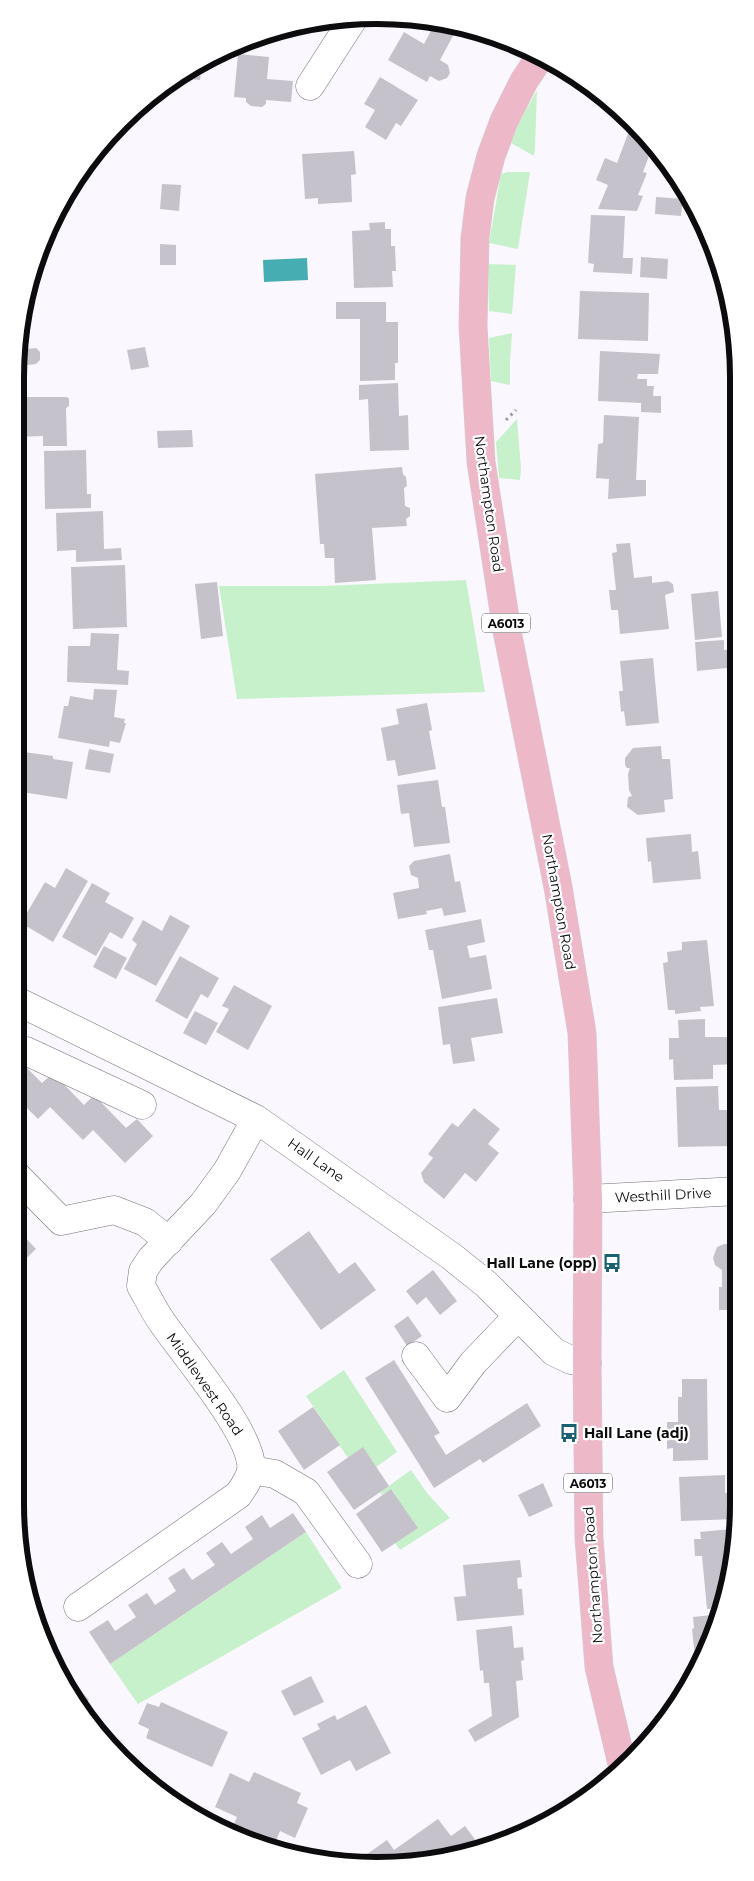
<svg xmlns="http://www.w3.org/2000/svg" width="754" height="1881" font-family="Montserrat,sans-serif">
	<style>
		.green { fill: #c7f1ca }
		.water { fill: #46adb3 }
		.building { fill: #c6c2cb }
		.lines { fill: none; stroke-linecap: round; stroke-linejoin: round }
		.minor-casing { stroke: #747178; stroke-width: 29 }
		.major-casing { stroke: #d3d3d3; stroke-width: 29 }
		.path { stroke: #9b999e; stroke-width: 3; stroke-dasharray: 2.5 4; stroke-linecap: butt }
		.minor { stroke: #fff; stroke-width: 28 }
		.major { stroke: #edb8c8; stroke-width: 28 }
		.labels { text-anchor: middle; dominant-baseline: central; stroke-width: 4.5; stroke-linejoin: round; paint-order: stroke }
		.shield { fill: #fff; stroke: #555456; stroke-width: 1 }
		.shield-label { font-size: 12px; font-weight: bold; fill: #0c0b0d }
		.street-label { font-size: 14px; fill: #0c0b0d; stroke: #fff }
		.poi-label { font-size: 14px; font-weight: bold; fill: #0c0b0d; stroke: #fff; text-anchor: end }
		.rim { fill: none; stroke: #0c0b0d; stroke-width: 6 }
	</style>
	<rect width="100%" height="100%" fill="#faf7fe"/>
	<path class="green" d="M537,90L535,148L534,156L511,143L519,123Z
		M508,172H530L518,249L489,243L501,174Z
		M488,264L516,265L512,314L489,311Z
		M512,333L510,362V385L491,381L489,338Z
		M517,419L521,469L520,480L499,478L496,442Z
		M466,580L485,692L237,699L219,586H322Z
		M344,1370L397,1452L376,1467L363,1448L348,1458L306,1396Z
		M411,1470L427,1493L450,1518L400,1550L395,1543L417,1528L392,1490L382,1495L380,1492Z
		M306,1532L342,1588L138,1704L110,1664Z"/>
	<path class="water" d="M307,258L308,280L264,282L263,260Z"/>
	<path class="building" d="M435,23L454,34L440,60L448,65L450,73L447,78L439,81L430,76L427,82L388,60L404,32L424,44Z
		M458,26L479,31L475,36Z
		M238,54L269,57L267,79L293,81L291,102L266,100V104L262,107L251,106L246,102V98L234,97Z
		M202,62L200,80L176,78L175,83L169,82Z
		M380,77L418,100L401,126L396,123L386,140L365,127L375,110L364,104Z
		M632,123L649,139L658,152L655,158L649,156L643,172L647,173L638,195L643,196L637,211L598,209L608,185L596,180L605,158L617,163Z
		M354,151L356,174L351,175L352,202L318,204V198L305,199L302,154Z
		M162,184L181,185L179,211L160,209Z
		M656,197L683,199L681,216L655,214Z
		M591,215L625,216L623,258H633L632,274L593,272L594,264L588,263Z
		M385,222V229H391V246H395L396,271H392L393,287L354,288L352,231L370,230L369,223Z
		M160,244L176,245V265H160Z
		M641,257L668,259L667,279L640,277Z
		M580,291L649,293L648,341L578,339Z
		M336,302H386V322H398V363H395V380L360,381V319H336Z
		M22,333H26V349L36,348L40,352V360L36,364L27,365V393L15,394V377Z
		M145,347L149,367L131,370L127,350Z
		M600,351L660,354L658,374H638L637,379H647V386H654L653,396H661V413L641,412V403L598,401Z
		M398,383L399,416L408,415L409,450L370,451L368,399L359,400V385Z
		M15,397H67L69,399V406L66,408L67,446H43V436L15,437Z
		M604,415L639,417L636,480H646V496L608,499L609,479L596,478L598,444L603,443Z
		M192,430L193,447L158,448L157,431Z
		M86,450L87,494H91V508L45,509L44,451Z
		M402,467L403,474L406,477L407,486L404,488L405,506L410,508V516L406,519L407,526L372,528L376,580L335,583L334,558H325L324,544H320L315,474Z
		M103,511L104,549L121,548L122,560L76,562V550L57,551L56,513Z
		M630,543L634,578L652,576V583L668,581L673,584L674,592L665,595L669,629L620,634L618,610H611L609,590H616L612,553L617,552L616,544Z
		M125,565L127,627L73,629L71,567Z
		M217,582L223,636L201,639L195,584Z
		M718,591L722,637L695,640L691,594Z
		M91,633L119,634L117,670L129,671L128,685L67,682L68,646H90Z
		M724,640V650L737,649V667L697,671L695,642Z
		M653,658L659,723L626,726L624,711L621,712L619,691H623L620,661Z
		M94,689L117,690L114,717L125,719L124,723H126L120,743L110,741L109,747L58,738L64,706H68L70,696L93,700Z
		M427,703L432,730L429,731L436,769L398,776L395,760L387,761L381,728L399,724L396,709Z
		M661,746L662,759H670L673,799L664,800L665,812L638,815L627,807L628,797L632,796L629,790L628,774L630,768H627L625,765V758L633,748Z
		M89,749L114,754L110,773L85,769Z
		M17,751L53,756V759L73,762L67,799L15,791V763Z
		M438,780L442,807H445L450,843L414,847L409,813L401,814L397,785Z
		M691,834L692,852L698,851L701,879L653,883L651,861L648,862L646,838Z
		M450,854L455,882L460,881L466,912L444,916L442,908L426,911L427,914L398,919L393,893L419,888L418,878L411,875L409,866L414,861Z
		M15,862L24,867L15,884Z
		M66,868L88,881L53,942L21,923L45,882L55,888Z
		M92,883L110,893L105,902L134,918L122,939L110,932L96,956L62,937Z
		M170,915L190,926L156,986L124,969L137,944L132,940L143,920L162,931Z
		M481,919L485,942L467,946L470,958L486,955L492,989L442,999L433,950H429L425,930Z
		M707,940L714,1006L700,1007L701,1011L675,1014V1010H668L663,963L668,962L667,952L682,950V942Z
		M104,946L127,958L116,979L93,967Z
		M180,956L219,978L208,998L201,994L187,1019L155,1001Z
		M234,985L272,1006L248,1050L216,1032L229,1009L222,1006Z
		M733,987H738V1017H736Z
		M497,998L503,1033L471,1038L475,1061L453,1064L450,1044L443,1045L438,1007Z
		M195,1011L218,1023L206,1045L183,1033Z
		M705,1019V1037H736L737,1064L713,1065V1079L674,1080L673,1059L669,1060V1038H679L678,1020Z
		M25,1066L42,1083L53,1073L84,1105L94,1095L126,1128L137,1119L153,1136L125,1163L93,1130L83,1140L50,1107L38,1119L15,1096V1076Z
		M718,1086L719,1110H728L729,1146L678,1147L676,1087Z
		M474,1108L500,1129L488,1144L499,1153L476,1182L465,1173L444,1199L424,1182L421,1173L433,1158L428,1154L452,1123L458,1127Z
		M309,1231L339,1274L355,1262L376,1290L321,1330L270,1259Z
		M20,1232L36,1249L15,1269V1236Z
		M724,1244H730L738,1249V1310H719V1287H722V1270L715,1265L713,1258L717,1247Z
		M433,1270L457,1301L440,1315L426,1297L417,1305L406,1291Z
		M408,1316L422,1336L407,1346L394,1326Z
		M394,1360L440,1433L434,1436L446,1455L527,1403L541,1426L483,1463L480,1459L434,1488L365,1378Z
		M682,1379H707L708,1460L673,1461V1448L667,1449V1422H678V1397H682Z
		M313,1407L340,1445L304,1470L278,1431Z
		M363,1447L389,1486L354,1510L327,1472Z
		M725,1475V1493L739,1492L736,1519L681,1521L679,1477Z
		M543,1483L553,1506L529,1517L518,1495Z
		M391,1489L418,1528L382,1552L356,1514Z
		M293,1513L306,1532L110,1664L89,1632L108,1620L115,1631L136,1617L128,1605L147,1593L155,1605L176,1591L168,1578L184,1568L192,1580L215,1565L206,1553L222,1542L231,1554L253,1539L245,1527L262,1515L270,1528Z
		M731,1529L732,1544L722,1607L707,1609L702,1556H695L694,1539H701L700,1532Z
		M520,1560L522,1577L517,1578L518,1589H522L524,1615L457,1621L454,1597L466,1596L463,1565Z
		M721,1614L720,1620L696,1666L692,1629L694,1628L693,1617Z
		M512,1626L514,1648L523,1647L524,1660L521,1661L523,1680L516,1681L519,1717L475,1742L468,1730L492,1716L489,1683H484L483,1670L480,1671L476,1630Z
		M64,1671L89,1700L80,1708L63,1685L59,1675Z
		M311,1676L324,1702L294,1716L281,1691Z
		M161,1702L228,1732L212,1767L146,1738L149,1729L138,1724L147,1703L159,1707Z
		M366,1705L391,1753L356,1771L350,1760L321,1775L302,1738L320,1729L317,1724L335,1715L337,1720Z
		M254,1772L301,1793L297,1803L308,1808L295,1838L280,1831L272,1850L261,1847L230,1833L237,1817L215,1807L230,1773L249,1782Z
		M438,1819L451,1836L465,1826L482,1849L448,1859L356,1862L387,1840L394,1850Z"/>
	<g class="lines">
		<g class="minor-casing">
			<path id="minor" d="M310,86L355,16
				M15,1000L256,1119L451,1256L486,1284L554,1352L571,1360L587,1363
				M26,1051L142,1105
				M15,1174L61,1221L114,1210L145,1222L169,1241
				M588,1199L738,1191
				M416,1356L447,1398L473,1363L517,1317
				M251,1470L275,1474L306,1492L358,1564
				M78,1607L238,1495C243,1488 249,1480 251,1471C256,1437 182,1352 162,1322C154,1311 148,1298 141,1286L143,1271L151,1259L203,1204L227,1171L256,1119"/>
		</g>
		<g class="major-casing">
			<path id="major" d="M540,57L524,81L504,121L491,156L480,198L475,238L473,326L481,462L494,546L507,631L558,887L582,1033L588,1199L587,1363L589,1538L599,1667L622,1764"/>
		</g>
		<path class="path" d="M506,420L516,410"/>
		<use href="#minor" class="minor"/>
		<use href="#major" class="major"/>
	</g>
	<defs>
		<g id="bus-bare" transform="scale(1.5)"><path d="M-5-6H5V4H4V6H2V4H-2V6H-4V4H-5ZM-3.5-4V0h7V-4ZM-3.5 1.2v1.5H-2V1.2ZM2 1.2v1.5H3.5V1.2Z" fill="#1a6272" stroke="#fff" stroke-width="2.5" paint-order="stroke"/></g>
	</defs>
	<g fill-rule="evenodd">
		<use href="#bus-bare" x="612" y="1263"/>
		<use href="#bus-bare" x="569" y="1433"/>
	</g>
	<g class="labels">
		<g class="shield">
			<rect x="482" y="613.5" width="48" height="19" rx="4"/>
			<rect x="564" y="1473.5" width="48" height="19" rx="4"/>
		</g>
		<g class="shield-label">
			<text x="506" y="623">A6013</text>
			<text x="588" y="1483">A6013</text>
		</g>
		<g class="street-label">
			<text transform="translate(489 504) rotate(82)">Northampton Road</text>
			<text transform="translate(559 902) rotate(80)">Northampton Road</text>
			<text transform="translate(316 1160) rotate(35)">Hall Lane</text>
			<text transform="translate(663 1195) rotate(-3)">Westhill Drive</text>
			<text transform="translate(205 1384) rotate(55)">Middlewest Road</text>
			<text transform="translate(593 1575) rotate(-94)">Northampton Road</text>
		</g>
		<g class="poi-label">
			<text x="597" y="1263">Hall Lane (opp)</text>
			<text x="584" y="1433" text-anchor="start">Hall Lane (adj)</text>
		</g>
	</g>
	<path d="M0 0H754V1881H0ZM377 24H377A353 353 0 0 1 730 377V1504A353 353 0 0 1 377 1857H377A353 353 0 0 1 24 1504V377A353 353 0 0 1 377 24Z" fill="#fff" fill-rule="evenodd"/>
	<path class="rim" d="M377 24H377A353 353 0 0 1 730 377V1504A353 353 0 0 1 377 1857H377A353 353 0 0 1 24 1504V377A353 353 0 0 1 377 24Z"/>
</svg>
